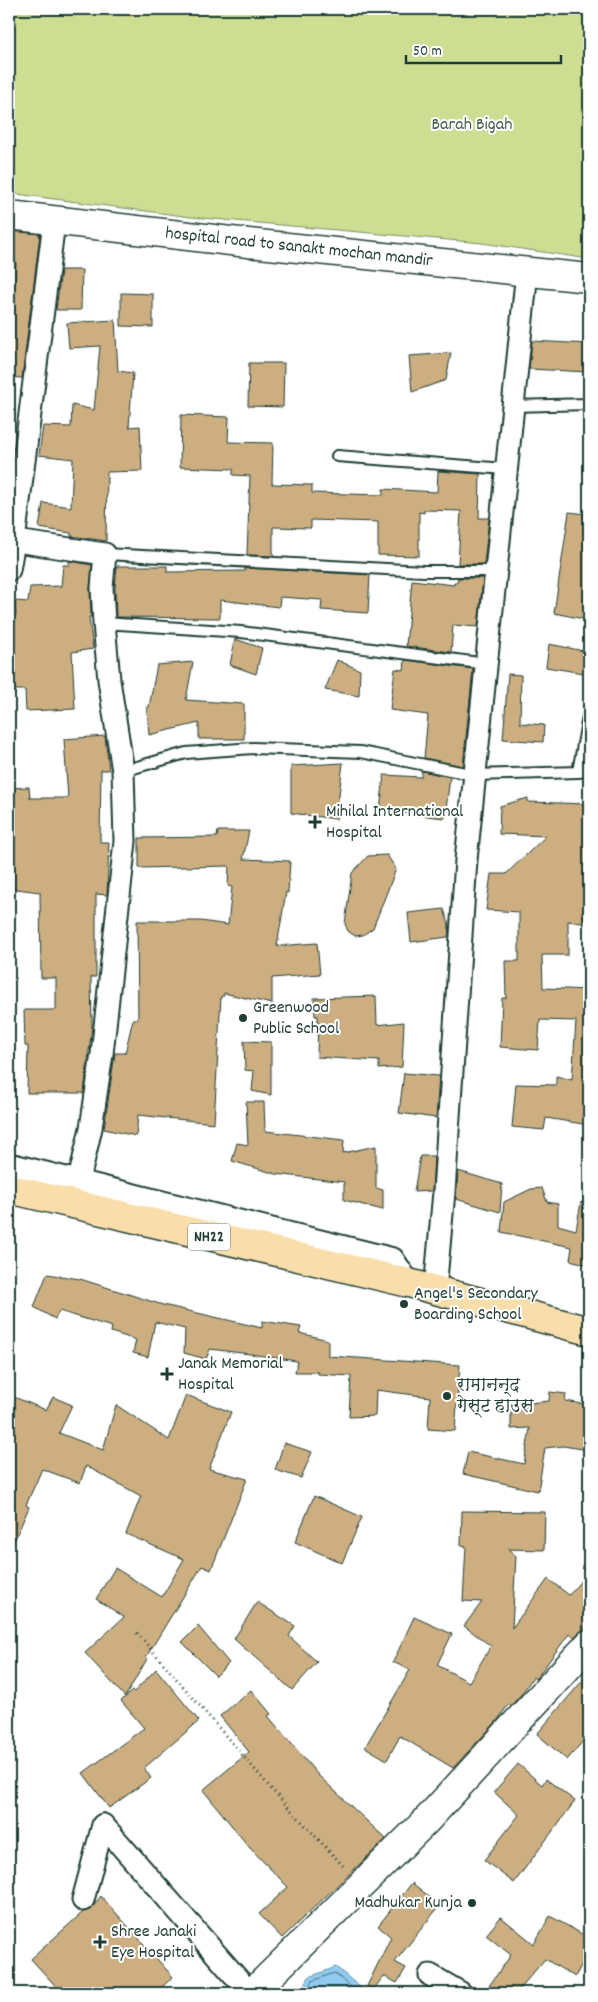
<svg xmlns="http://www.w3.org/2000/svg" width="598" height="2002" font-family="Dekko,'Playpen Sans Deva',sans-serif">
	<style>
		.green { fill: #cdde92; stroke: #768e63 }
		.water { fill: #91cbf1; stroke: #6392a5 }
		.lines { fill: none; stroke-linecap: round; stroke-linejoin: round }
		.shore { stroke: #4d7680; stroke-width: 1 }
		.building { fill: #cdae81; stroke: #1f3d34 }
		.lane-casing { stroke: #1f3d34; stroke-width: 14 }
		.street-casing { stroke: #1f3d34; stroke-width: 25 }
		.secondary-casing { stroke: #1f3d34; stroke-width: 31 }
		.highway-casing { stroke: #1f3d34; stroke-width: 31 }
		.path { stroke: #1f3d34; stroke-width: 3; stroke-dasharray: 1 4; stroke-linecap: butt }
		.lane { stroke: #fff; stroke-width: 10 }
		.street { stroke: #fff; stroke-width: 21 }
		.secondary { stroke: #fff; stroke-width: 28 }
		.highway { stroke: #f9deab; stroke-width: 28 }
		.poi-dot { fill: #1f3d34; stroke: #fff; stroke-width: 2 }
		.labels { text-anchor: middle; dominant-baseline: central; stroke-width: 4; stroke-linejoin: round; paint-order: stroke }
		.shield { fill: #fff; stroke: #627771; stroke-width: 1 }
		.shield-label { font-size: 16px; font-weight: bold; fill: #1f3d34 }
		.park-label { font-size: 18px; fill: #425d47; stroke: #fff }
		.street-label { font-size: 18px; fill: #1f3d34; stroke: #fff }
		.poi-label { font-size: 18px; fill: #1f3d34; stroke: #fff; text-anchor: start }
	</style>
	<rect width="100%" height="100%" fill="#fff"/>
	<filter id="ink" filterUnits="userSpaceOnUse"><feTurbulence type="fractalNoise" baseFrequency=".02" numOctaves="2"/><feDisplacementMap in="SourceGraphic" scale="10" xChannelSelector="R" yChannelSelector="G"/><feConvolveMatrix kernelMatrix="1 2 1 2 8 2 1 2 1" color-interpolation-filters="sRGB"/></filter>
	<g filter="url(#ink)">
		<path class="green" d="M9,9H589V259L482,243L191,217L9,193Z"/>
		<path class="water" d="M336,1967L367,1993H300L309,1977Z"/>
		<g class="lines">
			<path class="shore" d="M306,1993L312,1981L334,1973L359,1993"/>
		</g>
		<path class="building" d="M9,231L40,234L22,378L9,377V325H12L16,263L9,262Z
			M61,270H82L81,310H56Z
			M121,293L153,294V327L121,326Z
			M115,320L118,371L133,373L129,427L140,426L142,471L107,472L106,541L71,536V533L39,528L43,503L71,507L73,459L39,455L43,426L71,427L72,405L94,410L100,346L69,348L67,323Z
			M532,341L589,344V372L529,369Z
			M451,353L446,380L412,392L409,356Z
			M249,363H284L283,407L248,406Z
			M181,415L229,417L228,442L273,443L272,484L312,485V493L383,495V489L437,492L438,471L480,474L479,518H489L484,564H458L461,511L424,510V513L419,512V556L378,555V522L311,520V528L273,527V556L247,555L250,476L233,475V469L180,467Z
			M569,512L587,514L583,534L589,535V620L554,613Z
			M69,561L92,565L90,589L91,617H89L93,649L72,652L75,709L26,711L25,690H9V615H16L15,601L28,602L30,587L61,586L63,565H69Z
			M117,566H167V572L245,571V568L370,575L368,613L321,610L322,600L280,597L279,607L220,600V618L116,617L115,588Z
			M458,578H483L478,627L453,625L451,652L406,646L412,580L454,585V582H457Z
			M235,639L262,648L256,674L230,665Z
			M549,644L589,652V674L546,667Z
			M337,660L360,670L359,696L325,690Z
			M405,660L473,669L463,766L424,758L428,715L390,710L395,669L404,670Z
			M193,662L186,700L244,704V739H199V723L149,735L147,707H149L157,665Z
			M508,674L521,675L520,723L544,725L543,742L503,739Z
			M105,736L109,770H101L100,842H109L107,895L96,894V977H91L92,1026L84,1093H27L28,1046H25L24,1010H56V978H41L40,892L9,888V788L29,787L30,798H68L64,739Z
			M343,763L336,819L291,813V766Z
			M422,771L450,777L445,818L380,811L384,775L421,777Z
			M528,798V802L589,804V924L568,921V955H542L543,988L589,990V1125L546,1118L544,1130L512,1127L516,1084L556,1085V1076L572,1080L576,1021L540,1020L538,1050L500,1047L502,998H506L505,961H519V912L486,910L491,874H506L546,836L499,834L500,806Z
			M218,831H249L243,859L290,861L288,893L286,892L277,946L317,943L320,974L272,978V1004L224,993V996H221L214,1123L138,1115L136,1136L104,1129L115,1053H125L133,1019H138L137,921H201L228,925L232,887L228,886L229,866L139,868V838L217,837Z
			M387,855L396,869L373,928L363,935L355,936L348,931L345,924L352,873L368,856Z
			M444,909L449,925L448,937L411,942L408,913Z
			M376,996L377,1025L404,1022L402,1067L379,1069V1061L317,1057L318,1016H315L314,998Z
			M244,1041L271,1042V1095L252,1091L254,1071L245,1070Z
			M404,1073L439,1076L436,1118L399,1113Z
			M246,1102H264L265,1131L344,1140L343,1153L376,1146V1188L383,1190V1210L344,1200V1182L276,1174L232,1161L237,1143L248,1145Z
			M420,1156H434L432,1191L414,1192Z
			M458,1171L502,1184L500,1212L456,1199Z
			M542,1188L547,1202L558,1204V1225L576,1230L581,1202L589,1203V1265L570,1260L572,1247L501,1232L504,1202L531,1189Z
			M47,1274L80,1279L163,1305L262,1328V1321L301,1327L299,1333L328,1340V1356L460,1365L455,1431L428,1429L430,1397L376,1390L375,1416L349,1417L351,1376L318,1374V1372H295L297,1361L250,1354L210,1349L206,1359L184,1353L185,1329L155,1322L148,1357L133,1353L136,1340L111,1332L112,1327L59,1311L55,1319L34,1307Z
			M550,1392L566,1394L565,1401L589,1405V1450L563,1446L545,1448L538,1491L463,1474L468,1452L524,1464L530,1428L511,1429V1405L549,1401Z
			M9,1395L46,1410L53,1397L72,1405L59,1433L103,1450L116,1405L169,1440L186,1395L231,1412L209,1469L247,1479L211,1570L202,1566L146,1657L147,1659L125,1697L85,1653L124,1617L96,1599L115,1568L162,1597L184,1559L126,1534L141,1496L86,1466L80,1483L42,1469L26,1505L29,1507L9,1553Z
			M284,1443L312,1452L301,1478L275,1470Z
			M314,1496L362,1517L342,1563L295,1542Z
			M462,1511L545,1512L544,1550L508,1549L516,1556L512,1628L548,1579L569,1595L589,1571V1624L574,1637L569,1634L538,1676L535,1679L533,1677L523,1692L511,1706L508,1705L497,1721L453,1768L400,1736L387,1760L365,1747L410,1670L393,1662L414,1617L452,1634L437,1665L469,1682L491,1646L464,1626L482,1602L463,1601L466,1546L461,1545Z
			M257,1602L295,1626L289,1636L317,1662L292,1690L234,1639Z
			M198,1626L229,1663L216,1676L182,1642Z
			M156,1669L199,1721L144,1768L151,1778L109,1808L83,1773L144,1728L121,1701L132,1691L134,1692Z
			M589,1673V1734L567,1760L537,1734Z
			M251,1690L271,1714L268,1716L318,1775L386,1839L282,1938L259,1914L288,1887L249,1847L203,1790L249,1752L220,1716Z
			M518,1764L542,1785L546,1779L575,1801L514,1883L484,1860L519,1815L494,1792Z
			M412,1883L440,1905L395,1962L406,1968L397,1983L384,1976L373,1990L367,1986L391,1937L378,1926Z
			M101,1896L173,1977L155,1993H62L31,1959L83,1912L91,1909Z
			M550,1916L589,1938V1968L582,1964L575,1977L545,1959L516,1993H484L511,1955L486,1935L501,1917L534,1944Z"/>
		<g class="lines">
			<g class="lane-casing">
				<path id="lane" d="M513,406L589,404
					M337,456L506,469
					M105,554L424,571H496
					M104,623L241,632L487,664
					M123,771L186,753L253,748L361,752L475,775L578,772L589,711
					M578,772L589,771"/>
			</g>
			<g class="street-casing">
				<path id="street" d="M9,540L105,554L102,588L104,623L109,680L123,771L125,841L102,1054L91,1128L73,1206
					M9,570L14,541L54,222
					M9,1164L393,1259L409,1283
					M435,1290L444,1192L466,860L527,271
					M103,1825L250,1993
					M83,1900L103,1825
					M430,1975L461,1993"/>
			</g>
			<g class="secondary-casing">
				<path id="secondary" d="M9,215L248,243L589,278
					M252,1993L425,1822L589,1644"/>
			</g>
			<g class="highway-casing">
				<path id="highway" d="M9,1189L409,1283L589,1331"/>
			</g>
			<path class="path" d="M137,1633L275,1793L345,1868"/>
			<use href="#lane" class="lane"/>
			<use href="#street" class="street"/>
			<use href="#secondary" class="secondary"/>
			<use href="#highway" class="highway"/>
		</g>
	</g>
	<g class="poi-dot">
		<path d="M312.5 814.5h5v5h5v5h-5v5h-5v-5h-5v-5h5z"/>
		<circle cx="243" cy="1018" r="5"/>
		<circle cx="404" cy="1304" r="5"/>
		<path d="M164.5 1366.5h5v5h5v5h-5v5h-5v-5h-5v-5h5z"/>
		<circle cx="447" cy="1396" r="5"/>
		<circle cx="472" cy="1903" r="5"/>
		<path d="M97.5 1934.5h5v5h5v5h-5v5h-5v-5h-5v-5h5z"/>
	</g>
	<g class="labels">
		<rect class="shield" x="188" y="1223.5" width="42" height="27" rx="4"/>
		<g class="shield-label">
			<text x="209" y="1237">NH22</text>
		</g>
		<g class="park-label">
			<text x="472" y="125">Barah Bigah</text>
		</g>
		<g class="street-label">
			<text transform="translate(299 248) rotate(6)">hospital road to sanakt mochan mandir</text>
		</g>
		<g class="poi-label">
			<text x="326" y="812">Mihilal International<tspan x="326" dy="21">Hospital</tspan></text>
			<text x="253" y="1008">Greenwood<tspan x="253" dy="21">Public School</tspan></text>
			<text x="414" y="1294">Angel's Secondary<tspan x="414" dy="21">Boarding School</tspan></text>
			<text x="178" y="1364">Janak Memorial<tspan x="178" dy="21">Hospital</tspan></text>
			<text x="457" y="1386">रामानन्द<tspan x="457" dy="21">गेस्ट हाउस</tspan></text>
			<text x="462" y="1903" text-anchor="end">Madhukar Kunja</text>
			<text x="111" y="1932">Shree Janaki<tspan x="111" dy="21">Eye Hospital</tspan></text>
		</g>
	</g>
	<rect width="598" height="2002" fill="none" stroke="#fff" stroke-width="30"/>
	<rect x="15" y="15" width="568" height="1972" fill="none" stroke="#1f3d34" stroke-width="2" filter="url(#ink)"/>
	<path d="M406 55v8h155v-8" fill="none" stroke="#1f3d34" stroke-width="2.5"/>
	<text x="413" y="55" font-size="15" fill="#1f3d34" stroke="#ffffff" stroke-width="4" paint-order="stroke">50 m</text>
</svg>
